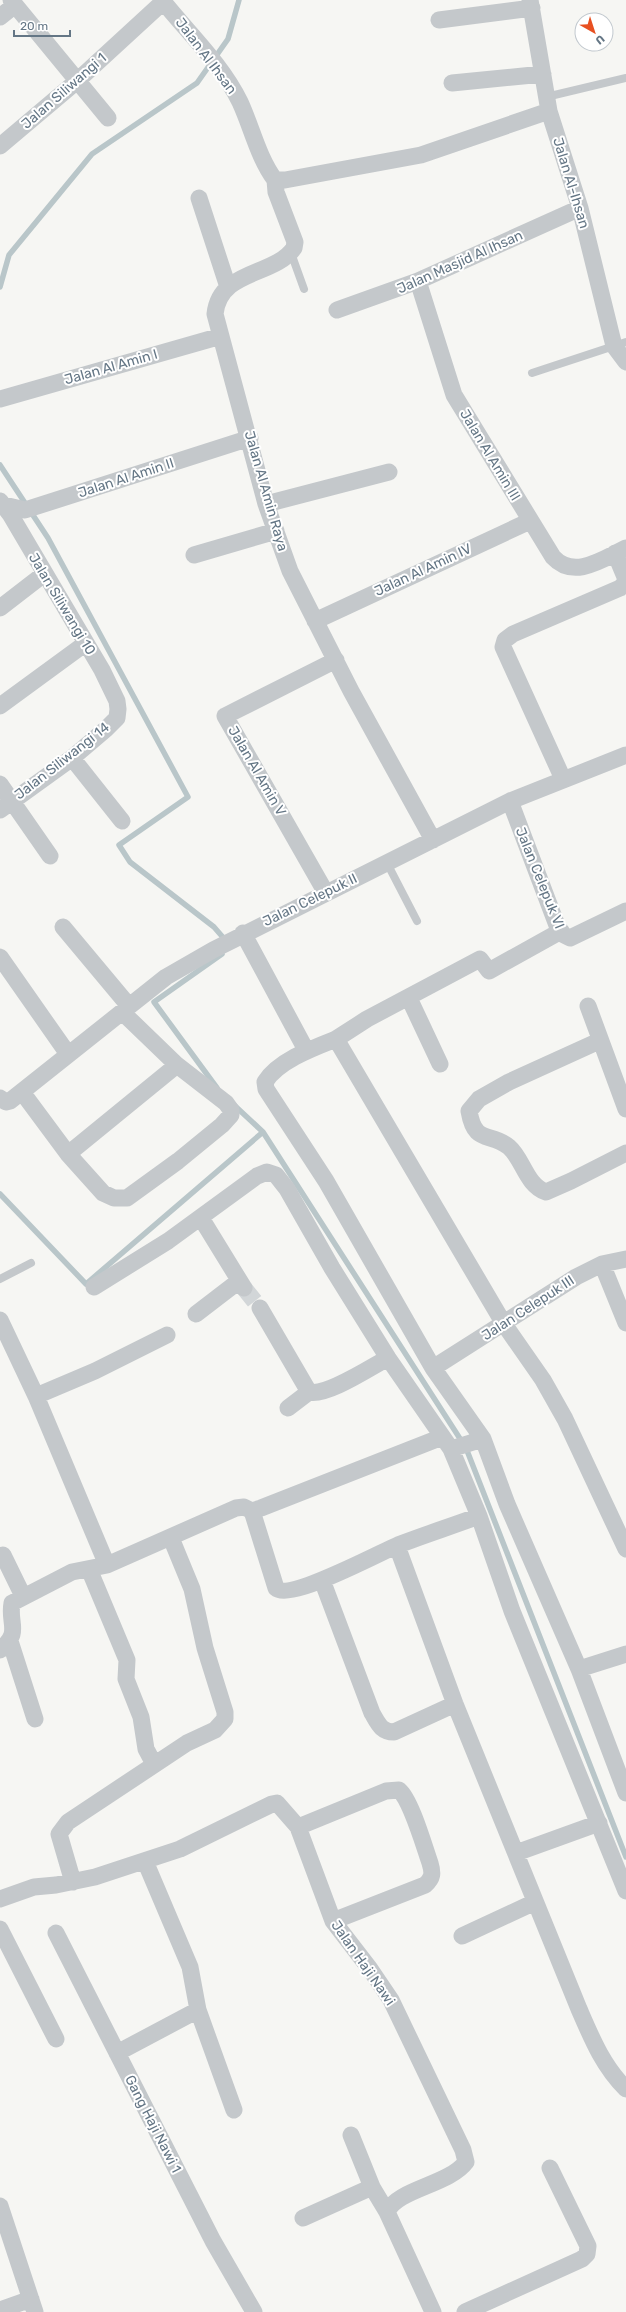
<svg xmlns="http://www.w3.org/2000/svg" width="626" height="2312" font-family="Rubik,sans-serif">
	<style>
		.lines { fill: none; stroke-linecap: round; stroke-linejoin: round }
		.stream { stroke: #b9c6c9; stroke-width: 5.5 }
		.street-tunnel { stroke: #d2d6d8; stroke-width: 17; stroke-dasharray: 17 8; stroke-linecap: butt }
		.lane { stroke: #c4c8cb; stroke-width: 8 }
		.street { stroke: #c4c8cb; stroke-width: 17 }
		.labels { text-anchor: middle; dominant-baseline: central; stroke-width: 4; stroke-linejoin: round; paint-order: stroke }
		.street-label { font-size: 14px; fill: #647685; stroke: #fff }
	</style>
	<rect width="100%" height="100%" fill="#f6f6f3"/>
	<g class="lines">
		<path class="stream" d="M0,287L9,255L92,154L197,83L228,39L239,0
			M0,465L48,538L188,797L119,845L130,862L214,927L227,942
			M217,1088L154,1002L222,954
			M234,1105L263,1132L466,1448L626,1857
			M0,1194L86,1284L263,1132"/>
		<path class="street-tunnel" d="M244,1288L260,1308"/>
		<path class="lane" d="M546,97L626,78
			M291,253L304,289
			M532,373L626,342
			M387,863L417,921
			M0,1279L31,1263"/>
		<path class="street" d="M11,0L108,118
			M162,0C188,33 221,63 240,102C252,128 258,157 275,180
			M530,0L549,111L580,208L614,346L626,362
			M0,17L15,5
			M439,20L532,8
			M452,83L543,74
			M0,146L77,81L163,2
			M275,180L276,192L295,242L294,248C274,277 220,269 215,314L266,504L290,571L351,691L433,840
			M275,180H285L421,155L549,111
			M199,198L228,287
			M418,281L454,395L553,557C574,580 603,559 626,548
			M337,310L418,281L580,208
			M0,399L221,336
			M0,501L10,514L102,670L117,701L118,709L117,718L106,729L72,758L0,810
			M0,504L25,510L250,438
			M266,504L389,472
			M194,555L276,531
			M0,608L44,574
			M315,621L530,521
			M0,706L86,643
			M72,758L122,821
			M563,779L503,647L505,640L513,634L620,588L625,584V577L615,553
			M0,784L50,856
			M510,801L558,928L564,935L570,938L626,911
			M326,893L225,716L336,660
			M63,927L129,1006
			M243,933L306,1050
			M0,957L68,1054
			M409,998L440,1064
			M588,1006L626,1109
			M336,1039L367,1019L480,959L489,971L561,931
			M599,1041L509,1082L479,1099L469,1111C475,1146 490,1131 509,1147C523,1159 526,1185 546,1192L571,1181L626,1153
			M22,1092L68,1154L103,1193L114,1198H127L178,1161L222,1125L231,1115V1110L226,1103L177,1065L122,1012
			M0,1098L6,1102L10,1101L166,977L213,950L510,801L626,755
			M68,1154L177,1065
			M201,1218L244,1288
			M602,1264L626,1323
			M94,1287L168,1241L257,1176L267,1172L276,1175L287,1189L332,1268L388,1358L451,1449L479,1516L512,1611L626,1891
			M260,1308L309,1392C326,1397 371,1367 388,1358
			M196,1314L239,1281
			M0,1320L36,1396L107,1565
			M433,1368L576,1277L602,1264L626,1259
			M36,1396L95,1371L167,1335
			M288,1408L309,1392
			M451,1449L483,1439
			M252,1511L276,1588C290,1601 379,1553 398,1545C424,1535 452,1526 479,1516
			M397,1546L455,1704L579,2009C592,2039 603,2066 626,2089
			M626,1549L565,1419L543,1380L504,1324L336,1039C313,1048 278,1061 265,1082L266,1089L326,1181L433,1368L483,1439L507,1504L579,1669L626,1793
			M3,1555L23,1596
			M89,1569L127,1660L126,1679L141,1717L146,1749L154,1764
			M322,1580L372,1713C378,1723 381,1732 394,1732L455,1704
			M10,1641L35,1719
			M0,1650C22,1632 8,1624 12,1603L72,1572L107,1565L236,1508L244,1507L252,1511L261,1508L442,1437
			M579,1669L626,1654
			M298,1827L386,1791L399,1790C411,1800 424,1846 430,1863C433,1873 433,1878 425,1885L333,1921
			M516,1853L599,1823
			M73,1882L59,1834L68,1822L187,1743L215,1730L225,1719V1712L205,1648L192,1589L171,1538
			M0,1899L34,1887L56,1885L95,1877L180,1849L272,1804L277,1803L298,1827L333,1921L370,1969L391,2000L463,2150L466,2162C449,2185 397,2189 387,2212L433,2312
			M0,1929L56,2039
			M56,1933L213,2241L254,2312
			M462,1936L535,1902
			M198,2010L234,2110
			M117,2053L198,2010L190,1967L145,1861
			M351,2135L372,2187L387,2212
			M0,2206L35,2312
			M303,2218L372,2187
			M0,2310L31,2299
			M465,2312L582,2259L587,2254L588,2246L550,2168"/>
	</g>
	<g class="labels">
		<g class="street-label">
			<text transform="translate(206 56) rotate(53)">Jalan Al Ihsan</text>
			<text transform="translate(64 91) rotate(-41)">Jalan Siliwangi 1</text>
			<text transform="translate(571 183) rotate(73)">Jalan Al-Ihsan</text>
			<text transform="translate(460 262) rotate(-24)">Jalan Masjid Al Ihsan</text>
			<text transform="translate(111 367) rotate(-16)">Jalan Al Amin I</text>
			<text transform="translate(490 455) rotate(59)">Jalan Al Amin III</text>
			<text transform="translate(126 478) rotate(-18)">Jalan Al Amin II</text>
			<text transform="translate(266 491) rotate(74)">Jalan Al Amin Raya</text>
			<text transform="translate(423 570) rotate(-25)">Jalan Al Amin IV</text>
			<text transform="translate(62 604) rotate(59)">Jalan Siliwangi 10</text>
			<text transform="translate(62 761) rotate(-38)">Jalan Siliwangi 14</text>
			<text transform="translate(257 771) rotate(60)">Jalan Al Amin V</text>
			<text transform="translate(540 878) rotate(68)">Jalan Celepuk VI</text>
			<text transform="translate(310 900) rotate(-26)">Jalan Celepuk II</text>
			<text transform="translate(528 1308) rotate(-33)">Jalan Celepuk III</text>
			<text transform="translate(363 1963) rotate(55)">Jalan Haji Nawi</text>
			<text transform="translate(153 2124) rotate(63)">Gang Haji Nawi 1</text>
		</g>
	</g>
	<g transform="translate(594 32) rotate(141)"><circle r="19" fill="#ffffff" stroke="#c1c8ce"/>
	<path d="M0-3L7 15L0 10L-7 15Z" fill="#e85021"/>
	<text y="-6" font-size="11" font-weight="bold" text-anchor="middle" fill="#647685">U</text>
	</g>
	<path d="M14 30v6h56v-6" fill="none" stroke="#647685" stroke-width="2"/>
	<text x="20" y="30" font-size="12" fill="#647685" stroke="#ffffff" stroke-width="3" paint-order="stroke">20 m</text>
</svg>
